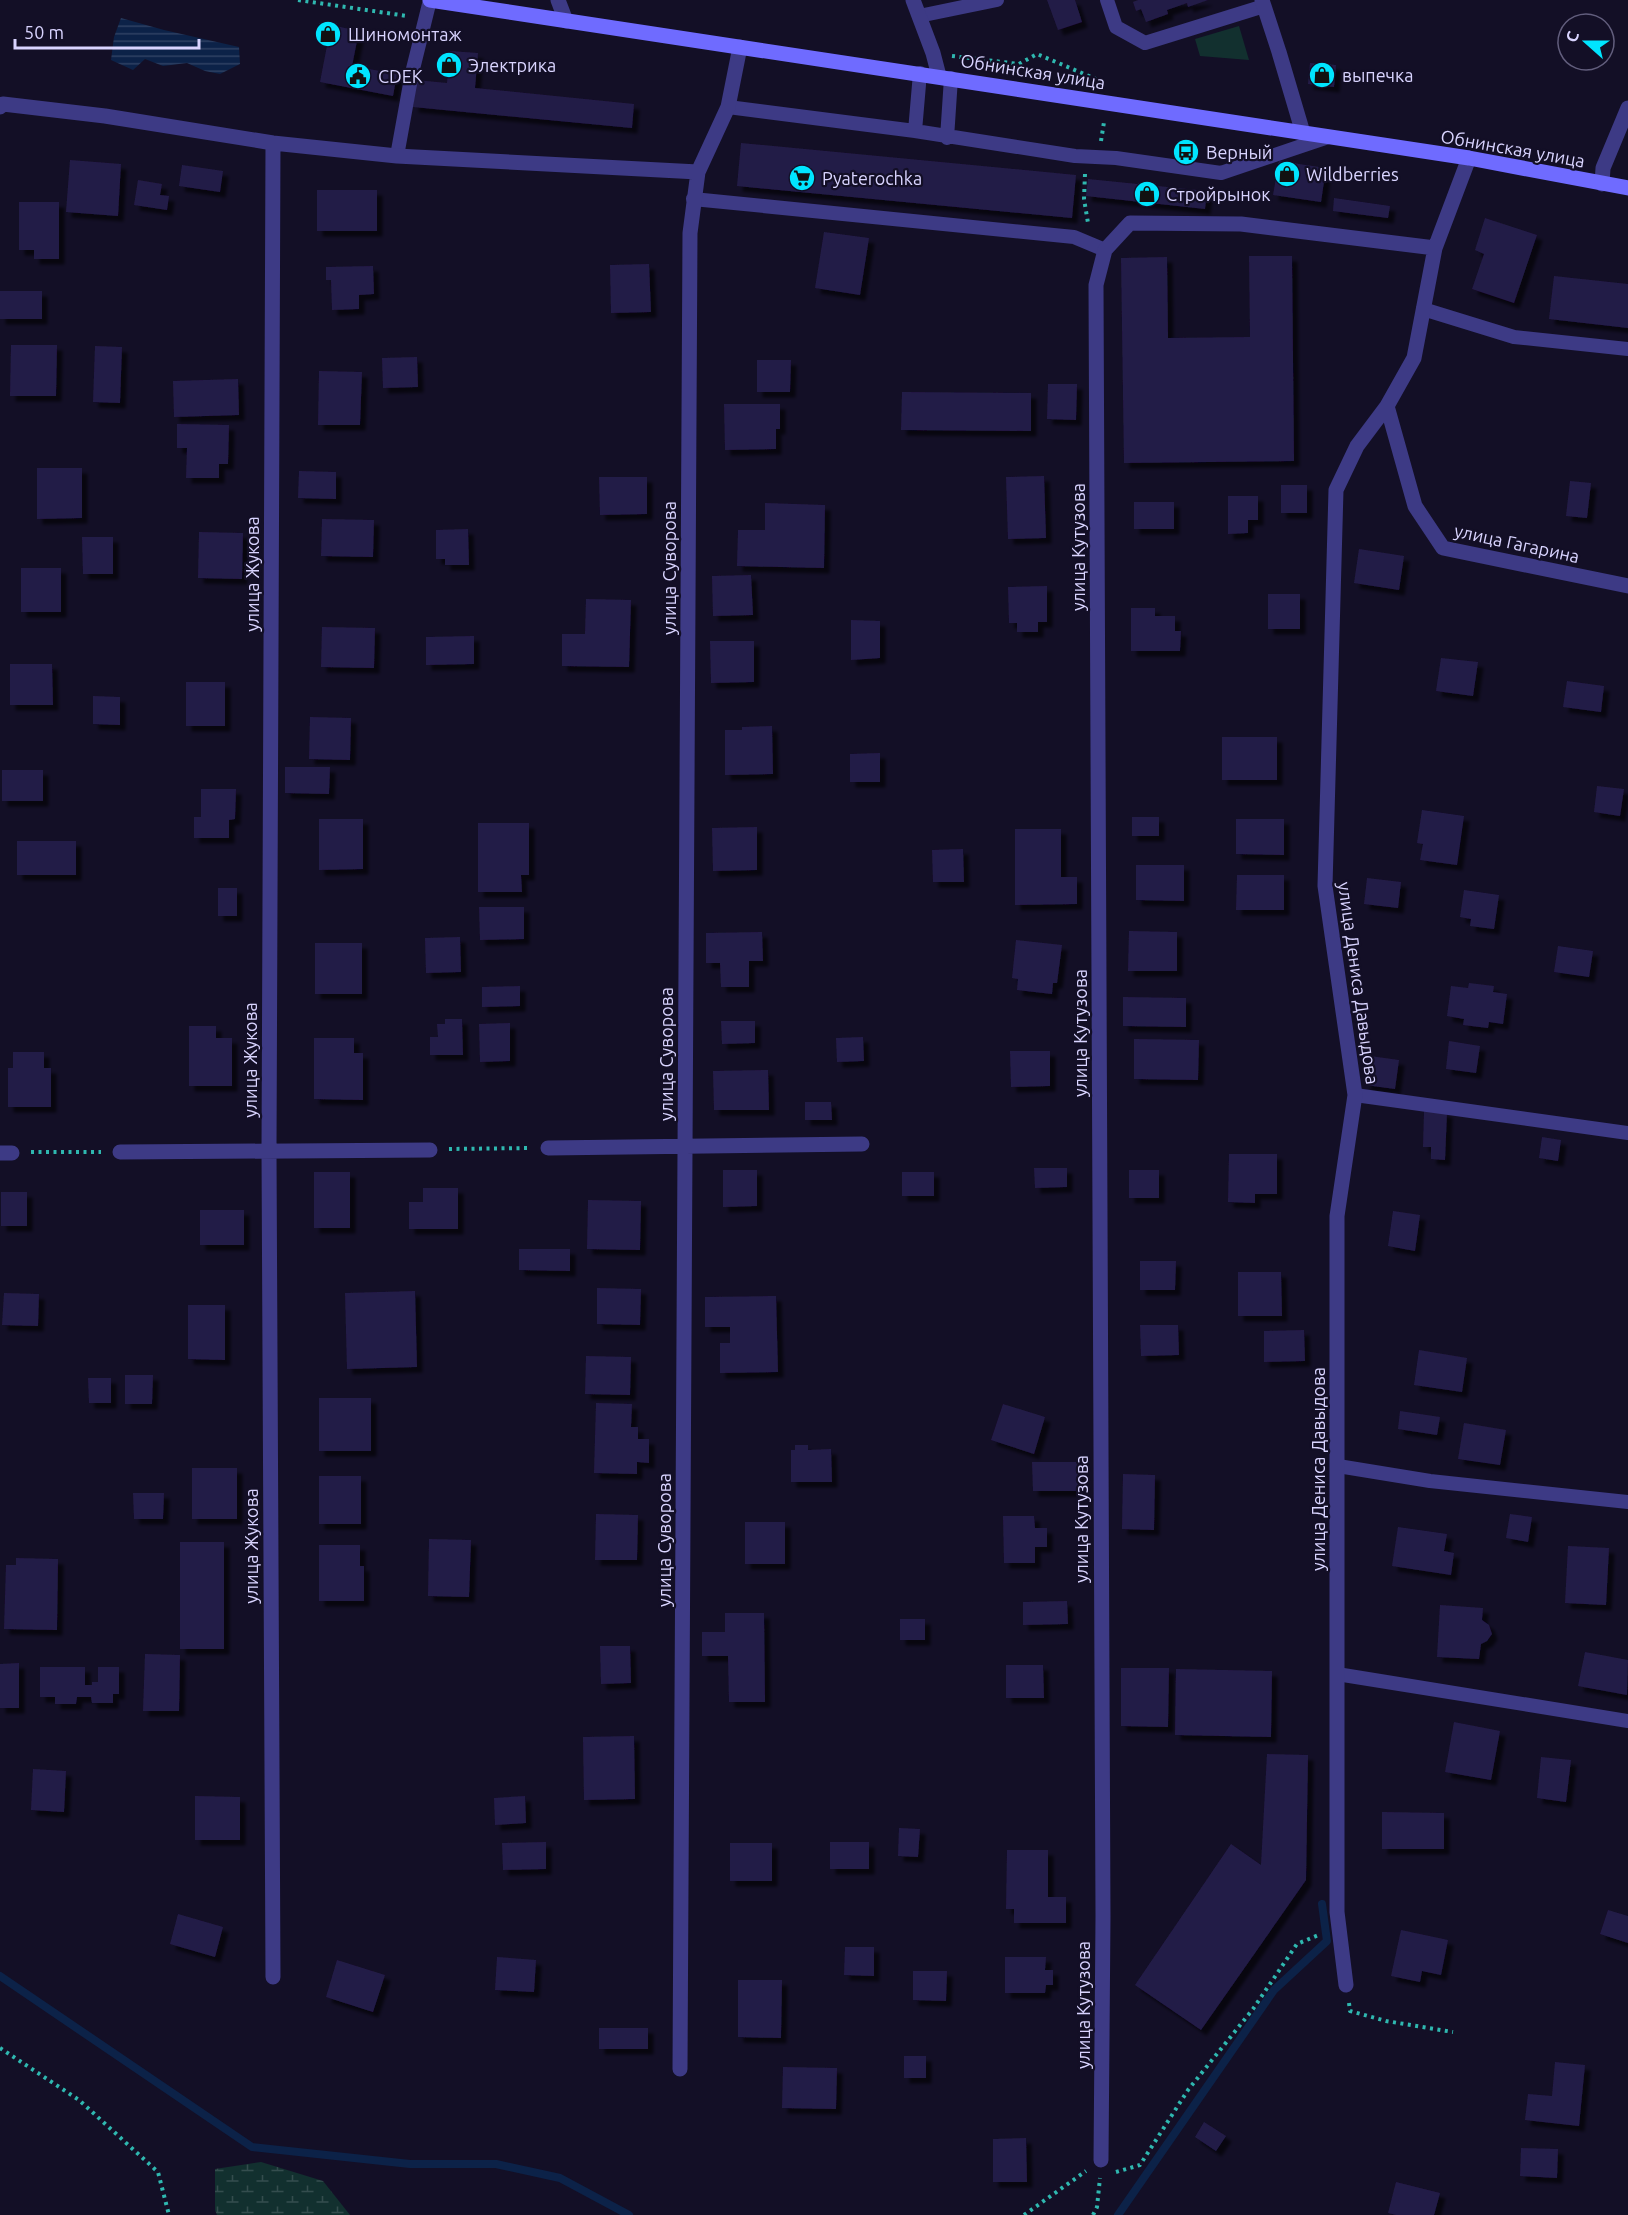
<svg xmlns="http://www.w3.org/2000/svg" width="1628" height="2215" font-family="Ubuntu,sans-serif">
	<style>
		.wetland { fill: url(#wetland-marsh) }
		.park { fill: #12302f }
		.water { fill: url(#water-rules) }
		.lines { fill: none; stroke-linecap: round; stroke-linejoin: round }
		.stream { stroke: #0c2248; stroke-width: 8 }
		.building { fill: #241b47; filter: url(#shadow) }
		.path { stroke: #2fb8b0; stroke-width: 4; stroke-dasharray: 3 4.5; stroke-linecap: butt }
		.lane { stroke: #3d3a85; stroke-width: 14 }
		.street { stroke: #3d3a85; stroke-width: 15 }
		.secondary { stroke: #6f6bff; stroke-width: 15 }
		.labels { text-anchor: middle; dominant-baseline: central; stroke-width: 4.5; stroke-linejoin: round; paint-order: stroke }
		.poi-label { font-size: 18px; fill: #d9d4ff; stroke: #130f26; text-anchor: start }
		.street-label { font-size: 18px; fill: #d9d4ff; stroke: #130f26 }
	</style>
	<defs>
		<pattern id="wetland-marsh" width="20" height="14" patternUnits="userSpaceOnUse" patternTransform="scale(1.5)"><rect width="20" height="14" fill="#12302f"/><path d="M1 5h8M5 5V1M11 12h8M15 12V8" fill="none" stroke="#344d4e"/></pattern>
		<pattern id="water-rules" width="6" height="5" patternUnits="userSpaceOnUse" patternTransform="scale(1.5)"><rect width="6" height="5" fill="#0c2248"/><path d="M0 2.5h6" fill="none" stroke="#2f4163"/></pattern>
		<filter id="shadow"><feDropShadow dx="5.5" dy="5.5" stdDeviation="1.5" flood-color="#0009"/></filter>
	</defs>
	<rect width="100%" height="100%" fill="#130f26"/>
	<path class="wetland" d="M261,2162L323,2181L350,2215H217L215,2210V2169Z"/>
	<path class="park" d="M1239,26L1249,60L1200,56L1195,39Z"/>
	<path class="water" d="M121,18L164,30L239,47L240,64L220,74L205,71L187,63L163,66L145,59L133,70L111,60L114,37Z"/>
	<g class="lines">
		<path class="stream" d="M0,1976L252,2147L410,2164H496L560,2178L629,2215
			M1118,2215L1274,1990L1327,1941L1322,1904"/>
	</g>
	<path class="building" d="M1047,0H1075L1082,22L1058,30Z
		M1138,0H1208L1188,7L1187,3L1167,10L1168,14L1146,22L1141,9L1136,11L1133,2Z
		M331,25L359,31L352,66L397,74L393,96L320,82Z
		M450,51L478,53L475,88L634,104L632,128L413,107L416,80L447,83Z
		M1310,63L1336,65L1334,87L1308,84Z
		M741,143L1076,175L1072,218L737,186Z
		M70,160L121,164L118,216L66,212Z
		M1279,161L1326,168L1321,202L1273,195Z
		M182,165L223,171L220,192L179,186Z
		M1088,179L1207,191L1205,209L1086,196Z
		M138,180L162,184L160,195L169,196L167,210L134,205Z
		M317,190H377V231H317Z
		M1334,198L1390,206L1388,218L1333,211Z
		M19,202H59V259H34V250H19Z
		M1485,218L1537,235L1514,303L1472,289L1484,254L1475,250Z
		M824,232L869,238L860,295L815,288Z
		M1249,256H1292L1294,461L1124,463L1121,258L1167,257L1168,338L1250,337Z
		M649,264L651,312L611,313L610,265Z
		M373,266L374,294L359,295V309L332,310L331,280H326V267Z
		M1554,276L1628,284V328L1549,319Z
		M0,291H42V319H0Z
		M11,345H57L56,396H10Z
		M95,346L122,347L120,403L93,402Z
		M417,357L418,387L383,388L382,358Z
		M757,360H791L790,392H757Z
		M319,371L362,372L360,425H318Z
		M238,379L239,415L174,417L173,381Z
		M1048,384H1077L1076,420L1047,419Z
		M902,392L1031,393V431L901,430Z
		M724,404H780V429H776V449L725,450Z
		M177,424L229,425L228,464H219V478H186L187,448H177Z
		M37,468H82V518L37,519Z
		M299,471L336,472V499L298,498Z
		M1044,476L1046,538L1008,539L1006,477Z
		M599,477H647V514L600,515Z
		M1570,481L1591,483L1587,518L1566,516Z
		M1281,485H1307V513H1281Z
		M1228,496H1258V520H1248V533L1228,534Z
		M1134,502H1174V529H1134Z
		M765,503L825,505L824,568L737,566L738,530H765Z
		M322,519L374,520L373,557L321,556Z
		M468,529L469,565H445V559H436V530Z
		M199,532L243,533L242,579L198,578Z
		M82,537H113V574H83Z
		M1359,549L1404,556L1399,590L1354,583Z
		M21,568H61V612H21Z
		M751,575L753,615L713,616L712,576Z
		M1047,586V622H1038V632H1017V623H1009L1008,587Z
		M1268,594H1300V629H1268Z
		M586,599L631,600L629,667L562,666V634H585Z
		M1131,608H1155V616H1175V631H1181L1180,651H1131Z
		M851,620L880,621V658L851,660Z
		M322,627L375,628L374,668L321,667Z
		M474,636V664L426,665V637Z
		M710,641H754V682L711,683Z
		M1441,658L1478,662L1473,696L1436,691Z
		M10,664H52L53,705H10Z
		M1567,681L1604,686L1601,712L1563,707Z
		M186,682H225V726H186Z
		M93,696L120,697V725L93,724Z
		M310,717L351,718L350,760L309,759Z
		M772,726L773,774L725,775V730H742V727Z
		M1222,737H1277V780H1222Z
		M880,753V782H850V754Z
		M285,767H330L329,794L285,793Z
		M2,770H43V801H2Z
		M1597,786L1624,789L1620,816L1594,812Z
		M201,789H236L235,819L229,820V838H194V817H201Z
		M1422,810L1464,816L1457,865L1420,860L1423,844L1417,843Z
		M1132,817H1159V836H1132Z
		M319,819H363V869L319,870Z
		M1236,819H1284V855L1236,854Z
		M478,823H529V875H521L522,892H478Z
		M757,827V870L713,871L712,828Z
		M1015,829H1061V877H1077V904L1015,905Z
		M17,841H76V875H17Z
		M963,849L964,882H933L932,850Z
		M1136,865H1184V901L1136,900Z
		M1237,875H1284V910H1236Z
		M1367,878L1401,882L1398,908L1364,904Z
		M218,888H237V916H218Z
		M1464,890L1499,895L1494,929L1470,926L1471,919L1460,917Z
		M479,907H524V939L480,940Z
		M1129,931L1177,932V971H1128Z
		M762,932L763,961H749V987H721L720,963H706V933Z
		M460,937L461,972L426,973L425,938Z
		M1016,940L1062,945L1057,983H1053L1052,994L1017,990L1018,979L1012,978Z
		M315,943H362V994H315Z
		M1558,946L1593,951L1589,977L1554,972Z
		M1469,983L1494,986L1493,992L1507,994L1503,1024L1489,1022L1488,1028L1463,1025L1464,1019L1447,1016L1451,986L1468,988Z
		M520,986V1006L482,1007V987Z
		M1123,997L1186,998V1027L1123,1026Z
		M445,1019H462L463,1055H430V1037H438L437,1024H445Z
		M721,1021H755V1043L722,1044Z
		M510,1023V1061L480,1062L479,1024Z
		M189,1026H216V1038H232V1086H189Z
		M863,1037L864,1061L837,1062L836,1038Z
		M314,1038H354V1053H363V1100L314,1099Z
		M1134,1039L1199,1040L1198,1080L1134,1079Z
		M1449,1041L1480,1046L1476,1073L1446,1069Z
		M1010,1051H1050V1086L1011,1087Z
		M13,1052H44V1068H51V1107H8V1068H13Z
		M1370,1056L1399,1060L1395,1089L1365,1085Z
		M768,1070L769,1110H714L713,1071Z
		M805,1102H831L832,1120H805Z
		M1424,1111L1447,1112L1445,1160L1431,1159V1147H1423Z
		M1542,1137L1561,1140L1558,1161L1539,1158Z
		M1229,1154H1277V1194H1255V1203L1228,1202Z
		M1034,1168H1067V1187L1035,1188Z
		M723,1170H757V1206L723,1207Z
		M1129,1170H1159V1198H1129Z
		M314,1172H350V1228H314Z
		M902,1172H934V1196H902Z
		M423,1188H458V1229H409V1202H423Z
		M1,1192H27V1226H1Z
		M588,1200L641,1201L640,1250L587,1249Z
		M200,1210H244V1245H200Z
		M1393,1211L1420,1215L1415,1251L1388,1246Z
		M519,1249H570V1271L519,1270Z
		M1140,1261H1176L1175,1290H1140Z
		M1238,1272H1281L1282,1316H1238Z
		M597,1288L641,1289L640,1325L597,1324Z
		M415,1291L417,1367L347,1369L345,1293Z
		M4,1293L39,1294L38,1326L2,1325Z
		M776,1296L778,1372L720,1373V1343H730V1327H705V1297Z
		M188,1305H225V1360L188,1359Z
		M1140,1325H1178L1179,1355L1141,1356Z
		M1304,1330L1305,1361L1264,1362V1331Z
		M1419,1350L1467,1358L1462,1392L1414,1385Z
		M586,1356L631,1357L630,1395L585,1394Z
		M125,1375H153L152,1404H125Z
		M88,1378H111V1403H89Z
		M319,1398H371V1451H319Z
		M596,1403L632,1404L631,1427H638V1439H649V1463L637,1462V1474L594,1473Z
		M1003,1404L1045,1417L1034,1454L991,1440Z
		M1400,1411L1440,1417L1437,1435L1398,1429Z
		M1464,1423L1506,1430L1500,1465L1458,1459Z
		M795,1445H808V1450L831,1449L832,1482H791V1450H795Z
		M1032,1462H1078V1491H1033Z
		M192,1468H237V1519H192Z
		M1123,1474L1155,1475L1154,1530L1122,1529Z
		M319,1476H361V1524H319Z
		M133,1493H164L163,1519H134Z
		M596,1514L638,1515L637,1560H595Z
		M1510,1514L1532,1517L1528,1542L1506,1538Z
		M1003,1516H1034L1035,1528H1047V1547H1035V1563H1004Z
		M745,1522H785V1564H745Z
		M1398,1527L1447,1534L1444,1551L1454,1553L1451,1575L1392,1566Z
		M429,1539L471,1540L469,1597L428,1596Z
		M180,1542H224V1649H180Z
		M319,1545H360V1566H364V1601H319Z
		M1568,1546L1609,1548L1606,1605L1565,1603Z
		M16,1558L58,1559L57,1630L4,1629L6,1565H16Z
		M1067,1601L1068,1624L1023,1625V1602Z
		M1440,1605L1483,1608L1482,1620L1489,1625L1492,1634L1487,1641L1481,1644L1479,1659L1437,1657Z
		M725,1613H764L765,1702H729L728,1656H702V1632H725Z
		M900,1619H925V1640H900Z
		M600,1646H630L631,1683L601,1684Z
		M1585,1652L1628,1660L1627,1695L1578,1686Z
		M145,1654L180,1655L179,1711H143Z
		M19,1663V1708H0V1664Z
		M1006,1665H1043L1044,1698H1006Z
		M40,1667H85V1685H92V1682H98V1667H119V1694H113V1703H92L91,1697H77L76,1704H55V1697H40Z
		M1121,1668H1169L1168,1727L1121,1726Z
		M1176,1669L1272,1671L1271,1737L1175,1735Z
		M1454,1722L1500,1731L1491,1780L1445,1772Z
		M634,1736L635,1799L584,1800L583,1737Z
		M1267,1754L1308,1755L1306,1880L1201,2030L1135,1985L1231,1844L1261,1865Z
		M1541,1757L1571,1760L1566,1802L1537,1798Z
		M33,1769L66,1771L64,1812L31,1810Z
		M195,1796L240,1797V1840H195Z
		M525,1796L526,1823L495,1825L494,1798Z
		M1382,1812L1444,1813V1849H1382Z
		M899,1828L920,1829L918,1857L898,1856Z
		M546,1842V1869L503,1870L502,1843Z
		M830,1842H869V1869H830Z
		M730,1843H772V1881H730Z
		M1007,1850H1048V1897H1066V1923H1014V1909H1006Z
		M1608,1910L1628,1916V1943L1600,1934Z
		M178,1914L223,1927L215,1957L170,1944Z
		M1401,1930L1448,1940L1441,1975L1422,1971L1420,1982L1391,1976Z
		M845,1947H874V1976L844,1975Z
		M497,1957L536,1960L534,1992L495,1990Z
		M1005,1957H1046L1045,1970H1053V1985H1046L1045,1993H1005Z
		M337,1960L385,1975L373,2012L326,1997Z
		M913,1971H947L946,2001L913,2000Z
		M738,1980H782L781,2038L738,2037Z
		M599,2028H648V2049H599Z
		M904,2056H926V2078H904Z
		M1555,2062L1585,2065L1579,2126L1525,2120L1528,2094L1552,2096Z
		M783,2067L837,2068L836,2109L782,2108Z
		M1204,2122L1226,2136L1216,2151L1195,2137Z
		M1026,2138L1027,2182H993V2139Z
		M1521,2148L1558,2149L1557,2178L1520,2176Z
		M1396,2182L1440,2193L1434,2215H1396L1388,2213Z"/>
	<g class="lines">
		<path class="path" d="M298,0L407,16
			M952,56L1019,64L1037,54L1096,79
			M1101,141L1104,122
			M1085,174L1084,199L1088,223
			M449,1149L531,1148
			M31,1152H101
			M1349,2003L1350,2011L1386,2021L1453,2032
			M0,2048L79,2100L158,2172L169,2215
			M1116,2172L1140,2165L1188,2090L1253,2009L1297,1944L1321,1934
			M1024,2215L1086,2171
			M1093,2215L1097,2207L1100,2178"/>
		<path class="lane" d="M1107,0L1116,27L1145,43L1264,6
			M919,16L997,0
			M728,107L915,131L1075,156L1116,158L1221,173L1328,137
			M915,131L920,73
			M947,138L951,78
			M397,156L412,73L430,0
			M693,199L1074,237L1105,250
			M1423,309L1514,337L1628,349
			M1355,1095L1628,1133
			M1338,1466L1430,1481L1628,1502
			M1337,1674L1628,1721"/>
		<path class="street" d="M558,0L566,21
			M913,0L933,53L939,76
			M1262,0L1279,52L1303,133
			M0,107L3,104L105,116L273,143L397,156L698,172
			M273,143L269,1151L273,1977
			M1602,184L1603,168L1628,108
			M1387,406L1415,506L1443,548L1628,586
			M548,1148L862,1144
			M120,1152L430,1150
			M0,1153H12
			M1346,1985L1337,1912V1216L1355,1095L1325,886L1336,490L1357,446L1387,406L1414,358L1435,248L1469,158
			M680,2069L690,233L698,172L728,107L740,47
			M1101,2160L1103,1916L1096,285L1105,250L1130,223L1241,224L1435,248"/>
		<path class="secondary" d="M430,0L1469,158L1628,188"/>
	</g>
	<defs>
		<g id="shop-disc" transform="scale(1.35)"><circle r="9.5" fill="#00e5ff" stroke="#130f26"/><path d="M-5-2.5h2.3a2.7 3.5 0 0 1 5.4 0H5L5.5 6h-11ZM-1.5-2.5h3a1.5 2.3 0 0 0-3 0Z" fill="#111"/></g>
		<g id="civic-disc" transform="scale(1.35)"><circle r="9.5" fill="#00e5ff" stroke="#130f26"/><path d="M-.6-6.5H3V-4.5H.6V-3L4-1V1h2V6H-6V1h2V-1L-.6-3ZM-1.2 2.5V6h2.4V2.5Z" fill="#111"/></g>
		<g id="bus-disc" transform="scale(1.35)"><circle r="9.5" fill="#00e5ff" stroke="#130f26"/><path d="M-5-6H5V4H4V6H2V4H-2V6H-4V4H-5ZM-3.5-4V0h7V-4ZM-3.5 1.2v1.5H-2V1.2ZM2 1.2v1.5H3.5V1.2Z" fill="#111"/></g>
		<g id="supermarket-disc" transform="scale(1.35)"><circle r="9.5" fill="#00e5ff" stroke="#130f26"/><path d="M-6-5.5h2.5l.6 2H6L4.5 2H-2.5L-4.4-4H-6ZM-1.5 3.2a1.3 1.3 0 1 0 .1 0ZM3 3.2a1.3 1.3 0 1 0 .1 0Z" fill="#111"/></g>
	</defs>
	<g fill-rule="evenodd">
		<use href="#shop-disc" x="328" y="34"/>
		<use href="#shop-disc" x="449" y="65"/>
		<use href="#shop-disc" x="1322" y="75"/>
		<use href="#civic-disc" x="358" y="76"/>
		<use href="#bus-disc" x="1186" y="152"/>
		<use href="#shop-disc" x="1287" y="174"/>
		<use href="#supermarket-disc" x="802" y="178"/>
		<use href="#shop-disc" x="1147" y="194"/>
	</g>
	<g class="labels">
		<g class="poi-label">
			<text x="348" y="34">Шиномонтаж</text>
			<text x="468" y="65">Электрика</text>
			<text x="1342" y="75">выпечка</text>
			<text x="378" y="76">CDEK</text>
			<text x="1206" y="152">Верный</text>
			<text x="1306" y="174">Wildberries</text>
			<text x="822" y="178">Pyaterochka</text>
			<text x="1166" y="194">Стройрынок</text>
		</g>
		<g class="street-label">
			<text transform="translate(1033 71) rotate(9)">Обнинская улица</text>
			<text transform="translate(1513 148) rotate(10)">Обнинская улица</text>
			<text transform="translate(1517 543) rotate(12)">улица Гагарина</text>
			<text transform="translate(1078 547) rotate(-90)">улица Кутузова</text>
			<text transform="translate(669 568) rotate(-90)">улица Суворова</text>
			<text transform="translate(252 574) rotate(-90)">улица Жукова</text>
			<text transform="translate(1359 983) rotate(82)">улица Дениса Давыдова</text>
			<text transform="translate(1080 1033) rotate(-90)">улица Кутузова</text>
			<text transform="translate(666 1054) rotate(-90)">улица Суворова</text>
			<text transform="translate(250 1060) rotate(-90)">улица Жукова</text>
			<text transform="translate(1318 1469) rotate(-90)">улица Дениса Давыдова</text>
			<text transform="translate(1081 1519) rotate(-90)">улица Кутузова</text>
			<text transform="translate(664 1540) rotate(-90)">улица Суворова</text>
			<text transform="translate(251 1546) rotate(-90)">улица Жукова</text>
			<text transform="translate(1083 2005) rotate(-90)">улица Кутузова</text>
		</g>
	</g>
	<g transform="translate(1586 42) rotate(291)"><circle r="28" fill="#130f26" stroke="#625e7d" stroke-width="1.5"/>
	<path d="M0-4.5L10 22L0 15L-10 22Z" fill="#00e5ff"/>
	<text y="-9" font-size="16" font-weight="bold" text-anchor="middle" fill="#d9d4ff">С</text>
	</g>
	<path d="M15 39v9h184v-9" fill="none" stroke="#d9d4ff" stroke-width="3"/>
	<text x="24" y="39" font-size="18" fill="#d9d4ff" stroke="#130f26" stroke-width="4.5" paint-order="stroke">50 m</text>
</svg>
